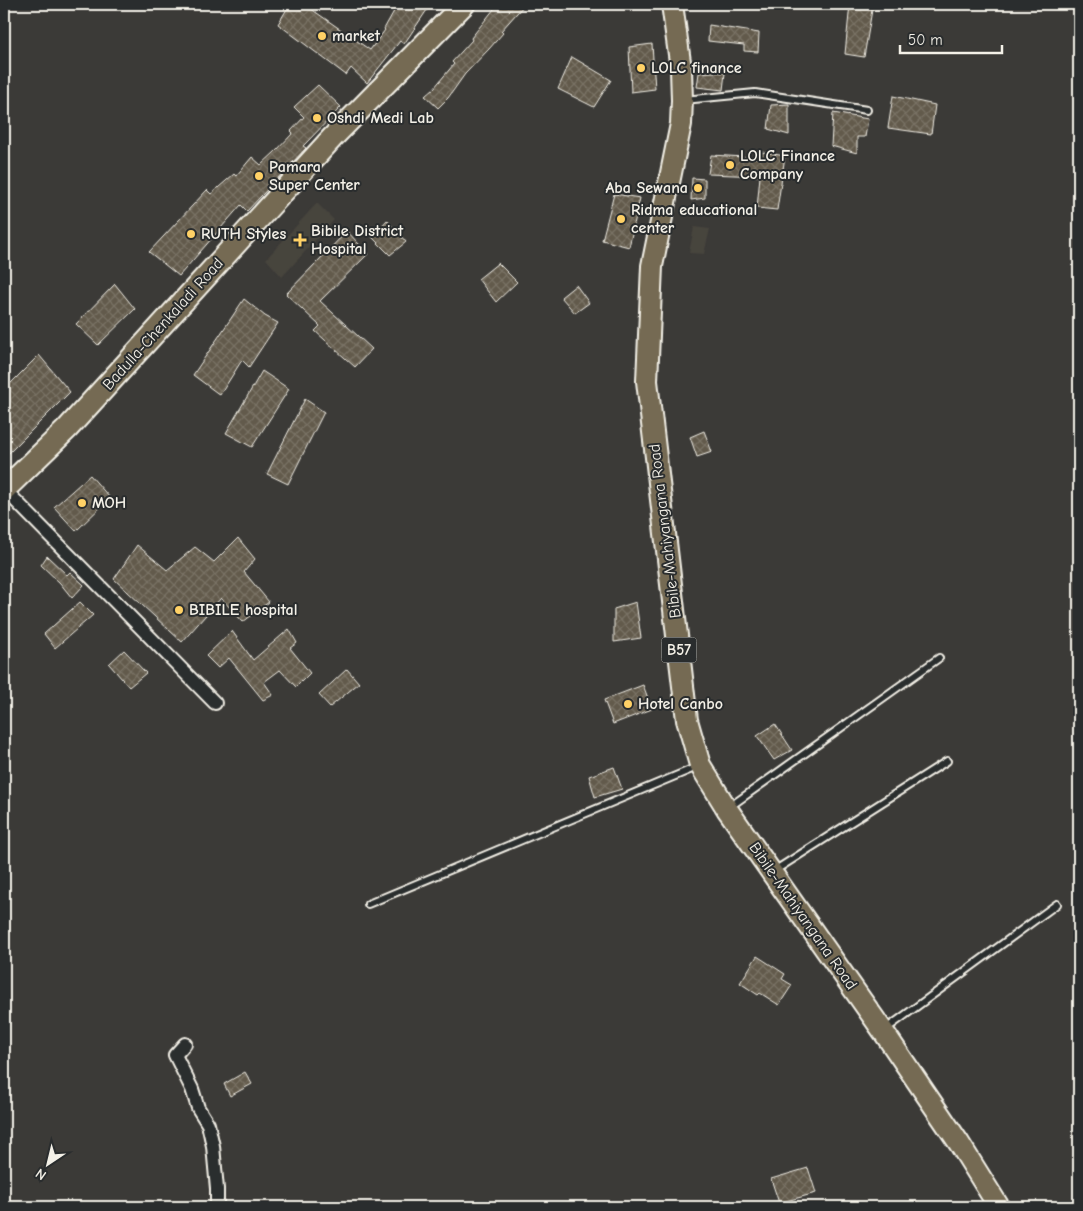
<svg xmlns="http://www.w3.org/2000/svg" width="1083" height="1211" font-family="'Comic Neue',sans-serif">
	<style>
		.built { fill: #47443d }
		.building { fill: url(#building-cross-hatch); stroke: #f4f1e8 }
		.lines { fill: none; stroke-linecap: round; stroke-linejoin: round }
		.service-casing { stroke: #f4f1e8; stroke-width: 10 }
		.minor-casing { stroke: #f4f1e8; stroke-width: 16 }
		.primary-casing { stroke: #f4f1e8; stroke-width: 24 }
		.trunk-casing { stroke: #f4f1e8; stroke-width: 25 }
		.service { stroke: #2a2d2e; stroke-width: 6 }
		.minor { stroke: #2a2d2e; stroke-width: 12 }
		.primary { stroke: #746b52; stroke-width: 20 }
		.trunk { stroke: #746b52; stroke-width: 21 }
		.poi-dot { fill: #ffd166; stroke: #2a2d2e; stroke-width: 2 }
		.labels { text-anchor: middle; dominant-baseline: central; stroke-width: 4; stroke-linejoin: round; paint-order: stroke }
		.shield { fill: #2a2d2e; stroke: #b7b6b0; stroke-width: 1 }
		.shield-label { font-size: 15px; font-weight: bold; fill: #f4f1e8 }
		.poi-label { font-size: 16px; font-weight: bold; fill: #f4f1e8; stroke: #2a2d2e; text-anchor: start }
		.street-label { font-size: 16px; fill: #f4f1e8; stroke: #2a2d2e }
	</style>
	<defs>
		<pattern id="building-cross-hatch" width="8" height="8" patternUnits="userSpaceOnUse" patternTransform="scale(1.25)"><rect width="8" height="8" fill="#625a4b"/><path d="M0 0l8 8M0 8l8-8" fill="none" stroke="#797265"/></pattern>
	</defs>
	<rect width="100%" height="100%" fill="#3b3a37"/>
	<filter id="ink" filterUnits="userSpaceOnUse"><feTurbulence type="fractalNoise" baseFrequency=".02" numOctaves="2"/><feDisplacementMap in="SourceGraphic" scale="10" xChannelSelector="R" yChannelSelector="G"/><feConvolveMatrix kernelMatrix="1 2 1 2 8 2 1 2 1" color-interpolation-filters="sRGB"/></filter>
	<g filter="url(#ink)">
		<path class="built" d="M317,203L334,220L282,277L266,259Z
			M694,227L710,229L704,254L689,253Z"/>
		<path class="building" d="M290,4H304L370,50L385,30L384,29L398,4H431L404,44L400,41L367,83L351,68L346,75L278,24Z
			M498,4H525L501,31L503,33L489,49L465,74L448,98L438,108L425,96L434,88L454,64L452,62L472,40L471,38Z
			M850,4H873L864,57L845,54Z
			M709,25L759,33L758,52L744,51V45L708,41Z
			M652,44L655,89L631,92L629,47Z
			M572,57L611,80L594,107L558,89Z
			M713,72L725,73L723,90L697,87L699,73Z
			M318,85L341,107L303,146L306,148L247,211L241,205L179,276L149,252L207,190L211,194L234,174L236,176L252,157L261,165L276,151L293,133L291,131L304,117L294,107Z
			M893,96L935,105L931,134L888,128Z
			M789,104V135L768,129L771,105Z
			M833,113L868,119L865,137H857V153L831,146Z
			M762,152L785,156L777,210L757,208L760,176L708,174L711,155L761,158Z
			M692,178L705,179V198L691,200Z
			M614,194L640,198L629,247L602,240Z
			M387,220L406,242L390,255L372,237Z
			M347,231L368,254L320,301L372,349L355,367L315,331L320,326L286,294Z
			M498,263L517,282L496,302L478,279Z
			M115,284L135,309L98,345L76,324Z
			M576,285L589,303L575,313L561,297Z
			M244,299L265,316L278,323L249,367L242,360L220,395L193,375Z
			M39,355L70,392L4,458V390Z
			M262,371L289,389L252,447L226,433Z
			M305,399L324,412L288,484L267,474Z
			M704,431L712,452L697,457L690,437Z
			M90,475L110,498L76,531L54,507Z
			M238,538L255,559L244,572L269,602L243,622L221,598L182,642L114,579L137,545L167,570L195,547L214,562Z
			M47,556L67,575L70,572L84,585L72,598L60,583L41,565Z
			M80,602L93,615L55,648L44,634Z
			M636,602L641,638L614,642V609Z
			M289,629L297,643L290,648L310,673L296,687L280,670L264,682L273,695L263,700L229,658L218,668L206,656L232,631L253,660Z
			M124,650L146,673L129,687L109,664Z
			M347,669L359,683L330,707L319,695Z
			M643,685L652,709L613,724L604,700Z
			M775,724L792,750L774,760L757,736Z
			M614,767L622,789L595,797L589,776Z
			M757,956L785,974L782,979L792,985L779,1005L760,993L758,995L740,983Z
			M245,1072L252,1084L230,1096L224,1084Z
			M808,1168L816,1193L779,1203L771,1179Z"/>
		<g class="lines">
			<g class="service-casing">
				<path id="service" d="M684,100L755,93L867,110
					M728,808L939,658
					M774,871L947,761
					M368,904L697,767
					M886,1029L1057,904"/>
			</g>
			<g class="minor-casing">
				<path id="minor" d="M4,489L215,703
					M185,1044L175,1055L192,1089L198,1108L208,1124L213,1146L217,1189V1207"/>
			</g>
			<g class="primary-casing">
				<path id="primary" d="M672,4L681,69L682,100L681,124L652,266L647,381L687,720L700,765L727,809L883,1031L959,1143L999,1207"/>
			</g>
			<g class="trunk-casing">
				<path id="trunk" d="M4,490L67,429L333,137L464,4"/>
			</g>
			<use href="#service" class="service"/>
			<use href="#minor" class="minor"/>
			<use href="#primary" class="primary"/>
			<use href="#trunk" class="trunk"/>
		</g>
	</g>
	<g class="poi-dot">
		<circle cx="322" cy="36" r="5"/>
		<circle cx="641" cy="68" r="5"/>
		<circle cx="317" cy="118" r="5"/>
		<circle cx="730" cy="165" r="5"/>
		<circle cx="259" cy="176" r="5"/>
		<circle cx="698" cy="188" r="5"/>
		<circle cx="621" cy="219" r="5"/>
		<circle cx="191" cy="234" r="5"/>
		<path d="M297.5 232.5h5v5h5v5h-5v5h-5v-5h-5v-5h5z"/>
		<circle cx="82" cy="503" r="5"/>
		<circle cx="179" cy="610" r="5"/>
		<circle cx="628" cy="704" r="5"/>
	</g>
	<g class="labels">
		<rect class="shield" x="661.5" y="637.5" width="35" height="25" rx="4"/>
		<g class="shield-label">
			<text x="679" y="650">B57</text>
		</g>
		<g class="poi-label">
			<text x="332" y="36">market</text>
			<text x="651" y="68">LOLC finance</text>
			<text x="327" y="118">Oshdi Medi Lab</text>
			<text x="740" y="156">LOLC Finance<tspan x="740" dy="18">Company</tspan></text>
			<text x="269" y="167">Pamara<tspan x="269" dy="18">Super Center</tspan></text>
			<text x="688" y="188" text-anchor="end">Aba Sewana</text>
			<text x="631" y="210">Ridma educational<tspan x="631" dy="18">center</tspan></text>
			<text x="311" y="231">Bibile District<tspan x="311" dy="18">Hospital</tspan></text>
			<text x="201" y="234">RUTH Styles</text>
			<text x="92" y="503">MOH</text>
			<text x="189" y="610">BIBILE hospital</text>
			<text x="638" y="704">Hotel Canbo</text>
		</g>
		<g class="street-label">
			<text transform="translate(163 324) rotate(-48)">Badulla-Chenkaladi Road</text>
			<text transform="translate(665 531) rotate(-97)">Bibile-Mahiyangana Road</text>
			<text transform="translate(803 916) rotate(55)">Bibile-Mahiyangana Road</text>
		</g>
	</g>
	<rect width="1083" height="1211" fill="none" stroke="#2a2d2e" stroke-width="20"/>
	<rect x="10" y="10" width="1063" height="1191" fill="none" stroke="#f4f1e8" stroke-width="2" filter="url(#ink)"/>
	<g transform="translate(48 1164) rotate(215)" stroke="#2a2d2e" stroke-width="4" paint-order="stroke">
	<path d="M0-4L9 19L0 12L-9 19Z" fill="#f4f1e8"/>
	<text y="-8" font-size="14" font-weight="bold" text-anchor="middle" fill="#f4f1e8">N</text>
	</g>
	<path d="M900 45v8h102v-8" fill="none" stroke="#f4f1e8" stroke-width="2.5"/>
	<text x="908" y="45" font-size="15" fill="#f4f1e8" stroke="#2a2d2e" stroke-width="4" paint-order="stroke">50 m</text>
</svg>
